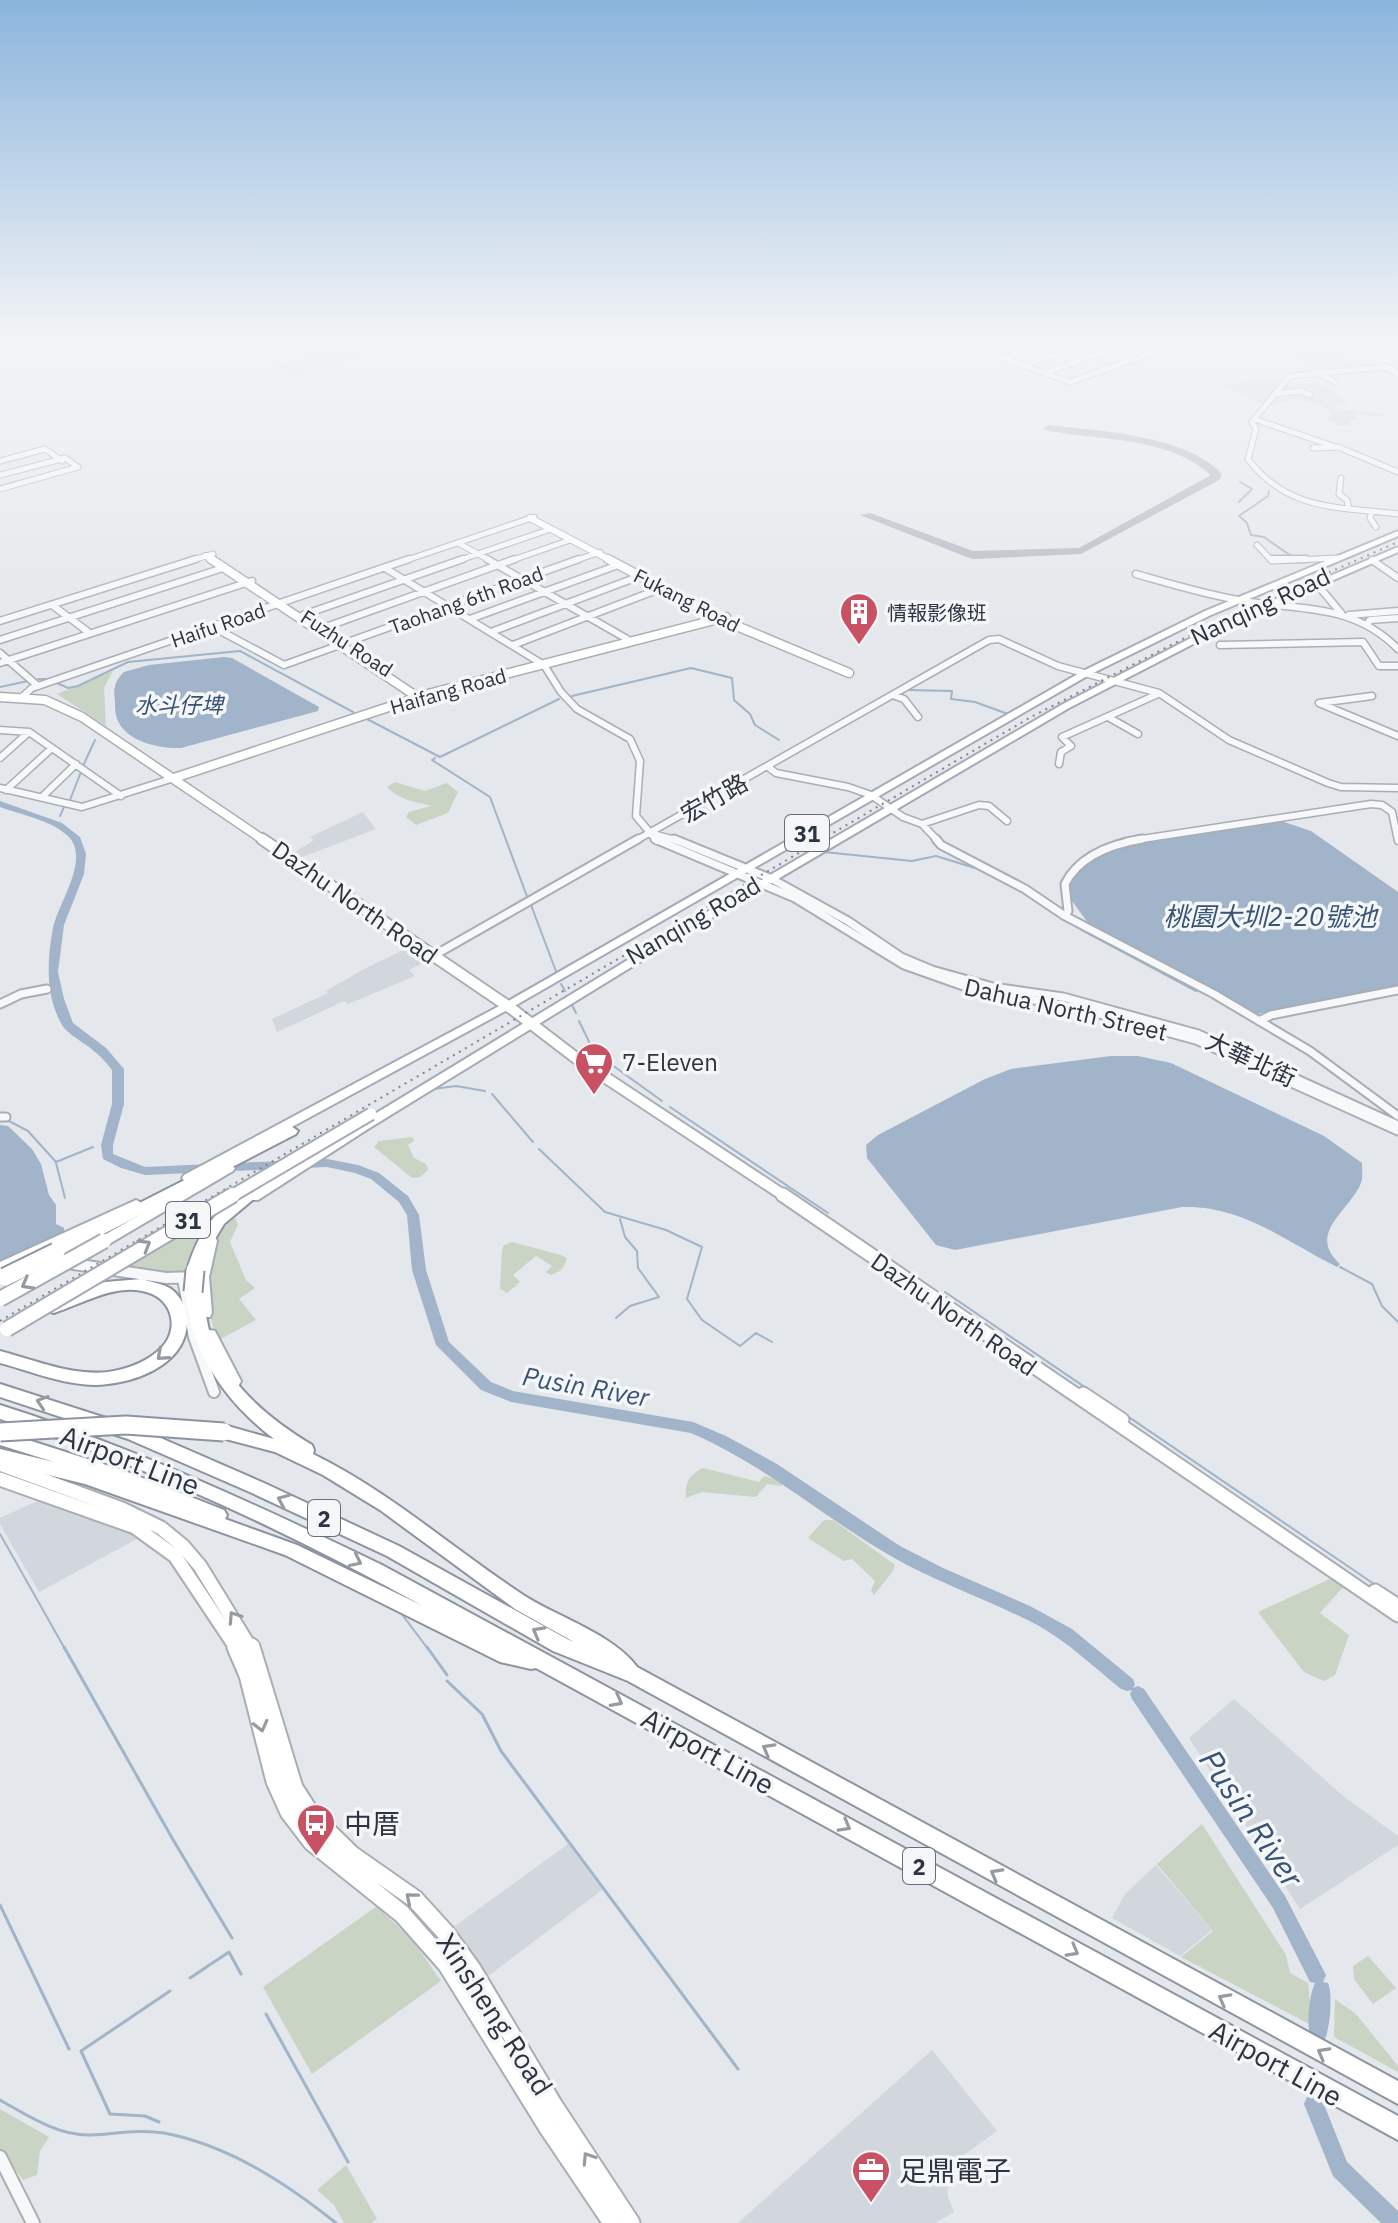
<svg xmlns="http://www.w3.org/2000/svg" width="1398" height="2223" font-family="'IBM Plex Sans','Noto Sans TC',sans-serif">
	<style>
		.built { fill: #d2d6dd }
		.green { fill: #c9d4c5 }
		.water { fill: #a1b4c9 }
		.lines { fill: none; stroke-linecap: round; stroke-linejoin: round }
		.stream-far1 { stroke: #a1b4c9; stroke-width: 2 }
		.stream { stroke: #a1b4c9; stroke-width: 3 }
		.river { fill: #a1b4c9; fill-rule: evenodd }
		.taxiway { fill: #b1b6c0; fill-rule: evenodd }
		.street-far4-casing { stroke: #a9aeb5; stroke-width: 7 }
		.street-far3-casing { stroke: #a9aeb5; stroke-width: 9 }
		.street-far2-casing { stroke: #a9aeb5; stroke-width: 11 }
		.street-far1-casing { stroke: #a9aeb5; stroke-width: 14 }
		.street-casing { stroke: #a9aeb5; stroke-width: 16 }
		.secondary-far4-casing { stroke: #a9aeb5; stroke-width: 8 }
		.secondary-far3-casing { stroke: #a9aeb5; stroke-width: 11 }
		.secondary-far2-casing { stroke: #a9aeb5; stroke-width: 14 }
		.secondary-far1-casing { stroke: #a9aeb5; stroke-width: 17 }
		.secondary-casing { stroke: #a9aeb5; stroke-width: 21 }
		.primary-casing { stroke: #a4abb6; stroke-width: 4 }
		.highway-casing { stroke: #8c94a1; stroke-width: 4 }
		.street-far4 { stroke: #f7f8f9; stroke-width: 5 }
		.street-far3 { stroke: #f7f8f9; stroke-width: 6 }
		.street-far2 { stroke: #f7f8f9; stroke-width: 7 }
		.street-far1 { stroke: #f7f8f9; stroke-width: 10 }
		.street { stroke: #f7f8f9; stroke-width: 12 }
		.secondary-far4 { stroke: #fff; stroke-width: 6 }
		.secondary-far3 { stroke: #fff; stroke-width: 8 }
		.secondary-far2 { stroke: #fff; stroke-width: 10 }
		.secondary-far1 { stroke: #fff; stroke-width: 13 }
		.secondary { stroke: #fff; stroke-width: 17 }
		.primary { fill: #fff; fill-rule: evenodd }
		.highway { fill: #fff; fill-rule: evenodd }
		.rail { stroke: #7e8694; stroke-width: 2; stroke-dasharray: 2 5; stroke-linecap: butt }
		.primary-bridge-far1-casing { stroke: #a4abb6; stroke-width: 15; stroke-linecap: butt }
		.primary-bridge-casing { stroke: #a4abb6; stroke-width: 18; stroke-linecap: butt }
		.highway-bridge-casing { stroke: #8c94a1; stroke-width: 21; stroke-linecap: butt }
		.primary-bridge-far1 { stroke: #fff; stroke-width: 11 }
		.primary-bridge { stroke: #fff; stroke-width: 14 }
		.highway-bridge { stroke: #fff; stroke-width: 17 }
		.oneway { stroke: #969aa1 }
		.labels { text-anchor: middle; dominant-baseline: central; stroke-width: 7; stroke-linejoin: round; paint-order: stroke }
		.far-street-label { font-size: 20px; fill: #2c3443; stroke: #f4f6f8 }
		.far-poi-label { font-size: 20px; fill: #2c3443; stroke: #f4f6f8; text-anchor: start }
		.far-water-label { font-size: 22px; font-style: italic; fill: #385375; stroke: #f4f6f8 }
		.shield { fill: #f4f6f8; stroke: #686e79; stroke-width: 2 }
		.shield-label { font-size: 22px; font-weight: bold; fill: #2c3443 }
		.street-label { font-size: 24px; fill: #2c3443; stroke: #f4f6f8 }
		.poi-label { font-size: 24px; fill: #2c3443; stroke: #f4f6f8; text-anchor: start }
		.water-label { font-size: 26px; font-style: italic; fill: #385375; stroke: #f4f6f8 }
		.near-street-label { font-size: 28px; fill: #2c3443; stroke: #f4f6f8 }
		.near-poi-label { font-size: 28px; fill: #2c3443; stroke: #f4f6f8; text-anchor: start }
		.near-water-label { font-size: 32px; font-style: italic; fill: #385375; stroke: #f4f6f8 }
	</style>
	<rect width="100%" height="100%" fill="#e4e7eb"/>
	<path class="built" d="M360,340H411L286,380L290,376L271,368Z
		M1308,343L1321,347L1374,367L1322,371L1288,352Z
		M1278,377L1284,380L1263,406L1223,385Z
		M1321,383L1350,404H1336L1338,409L1385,414L1382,417L1356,414L1359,420H1350V425H1338L1326,419L1331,415L1328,409L1318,404L1294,399L1271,405L1286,384Z
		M363,812L376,829L302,857L295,852L314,840L310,837Z
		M408,948L427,961L409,970L415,976L348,1004L344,1001L277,1032L272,1019L328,993L326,991L366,968Z
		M40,1500L131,1534L137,1539L39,1592L0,1524V1518Z
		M1234,1699L1342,1795L1398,1836V1845L1300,1909L1189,1738Z
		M568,1844L602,1890L483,1980L448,1931Z
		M1156,1865L1212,1930L1180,1956L1112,1918L1125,1894Z
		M932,2050L997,2131L947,2167L948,2197L954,2212L935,2223H738Z"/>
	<path class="green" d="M113,671L104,688L106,726L57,694Z
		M395,782L425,791L447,783L458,792L448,813L416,825L406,817L409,812L431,806C415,801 400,801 387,787Z
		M412,1137L414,1141L408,1145L414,1158L426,1164L428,1170L420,1177L412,1178L374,1147L379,1141Z
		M217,1211L194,1249L188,1275L124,1268Z
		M235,1218L238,1225L230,1242L246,1280L255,1288L239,1299L256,1320L217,1341C205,1307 200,1240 235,1218Z
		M512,1242L561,1255L567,1258C564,1269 561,1272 550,1275L546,1272L552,1266L536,1256L513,1275L520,1282L507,1293L500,1289L502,1250L504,1245Z
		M703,1468L759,1482L764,1476L781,1481L782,1486L767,1484L756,1497L702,1492L686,1498C684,1483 690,1474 703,1468Z
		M824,1520H833L895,1565L893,1571L874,1595L871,1590L875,1581L852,1559L844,1561L808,1538Z
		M1334,1577L1345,1585L1320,1613L1349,1635L1335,1675L1324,1681L1304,1672L1258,1612Z
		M1202,1824L1286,1955L1290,1973L1308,1983L1313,2026L1181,1957L1213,1931L1157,1864Z
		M377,1906L413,1941L441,1981L312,2074L263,1987Z
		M1368,1956L1396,1988L1373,2004L1354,1979L1353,1966Z
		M1335,1999L1356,2014L1398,2066V2072L1334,2037Z
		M0,2109L49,2137L40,2151L37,2175L23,2180L0,2149Z
		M346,2165L377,2219L371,2223H344L334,2205L317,2190Z"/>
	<path class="water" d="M224,657L232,658L319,707L318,711L181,748C161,749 127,742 118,721C115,715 115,707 115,701C113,688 115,681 124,672L149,665Z
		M1281,821L1311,831L1398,892V988L1257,1014L1088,923L1067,894C1068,888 1069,882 1072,877C1101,838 1233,824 1281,821Z
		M1111,1056H1138L1171,1063L1324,1136L1362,1163C1362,1170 1363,1177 1361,1183C1349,1212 1306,1233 1340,1264L1337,1267C1285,1241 1242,1205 1182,1207L955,1250L936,1245L867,1158L866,1145L878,1135L985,1079L1011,1069Z
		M0,1125L8,1126L32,1149L41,1164L49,1195L56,1205V1224L64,1228V1233L0,1264Z"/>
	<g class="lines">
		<path class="stream-far1" d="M1269,491L1268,496L1239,516L1247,523L1251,535L1264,537L1291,556
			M1239,502L1252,489L1240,482
			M38,679H49
			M57,683L68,688L78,686L128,662L240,651L353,712
			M0,687L28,681
			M908,690L952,691L951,699L975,702L1008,714
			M572,696L691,668L732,678L734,700L750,714L755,725L779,740
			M367,719L440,757L559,699
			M435,758L432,760L490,797L528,899
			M83,766L95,740
			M804,781L829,786
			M70,800L81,772
			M60,816L64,807
			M928,835L936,845
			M824,852L912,861L936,856L975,868
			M531,905L557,974
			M1046,907L1080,929L1196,991
			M561,984L565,991
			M571,1003L576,1013
			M579,1021L594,1052L662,1101
			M433,1089L456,1086L485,1091
			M492,1094L533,1142
			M670,1107L828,1213
			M7,1120L28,1131L56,1162L93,1147
			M539,1149L605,1212L666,1230L702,1247L687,1299L702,1320L740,1346L756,1333L772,1342
			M56,1163L65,1198
			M1340,1267L1372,1284L1382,1306L1398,1322
			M945,1292L1377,1586
			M616,1318L630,1306L659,1297L638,1268L637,1251L625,1237L620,1219
			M0,1534L65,1649
			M401,1613L428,1649"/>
		<path class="stream" d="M64,1647L172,1838L232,1938
			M427,1647L447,1675
			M447,1681L482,1714L501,1751L738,2069
			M0,1905L69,2049
			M190,1978L229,1952L241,1974
			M266,2014L348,2162
			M0,2100C27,2115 58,2136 91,2135C116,2134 138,2129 164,2133C228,2145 286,2183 336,2223
			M159,2122L145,2116L110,2114L81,2051L170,1991"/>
		<path class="river" d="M0,801L62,823L80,837L86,854L84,874L64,925L58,972L64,999L73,1023L106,1048L124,1069V1104L113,1145V1154L145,1167L327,1159L358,1165L379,1173L408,1196L419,1215L426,1270L449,1342L491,1382L513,1391L693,1422L726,1436L777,1464L900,1546L943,1568L1030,1606L1072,1629L1133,1679L1135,1684L1133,1688L1138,1686L1144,1689L1285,1896L1326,1975L1323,1982L1328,1983C1333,1995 1330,2027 1325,2039L1318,2041L1311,2039C1306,2027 1309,1995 1315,1983L1310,1982L1273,1908L1132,1699L1130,1694L1132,1690L1127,1691L1121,1689C1094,1667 1069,1643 1039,1626C990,1600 937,1583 889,1555C822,1516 763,1464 691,1433L511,1402L481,1390L436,1345L412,1270L407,1215L399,1202L371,1179L355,1173L327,1167L145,1175L121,1168L103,1159L101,1145L112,1104V1070C107,1064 102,1057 95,1052C86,1043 69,1036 62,1025C45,995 47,960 53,928C58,903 91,859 68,836C51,820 22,815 0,807Z
			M1314,2094L1321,2097L1347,2162L1398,2211V2223H1381L1333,2176L1304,2104L1307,2097Z"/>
		<path class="taxiway" d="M1049,425C1099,431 1187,435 1222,474L1219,480L1081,554L972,559L860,515L870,513L973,551L1079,548L1211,475C1168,436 1099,441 1045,430L1044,428Z"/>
		<g class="street-far4-casing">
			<path id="street-far4" d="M1002,358L1070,382L1187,340
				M1003,358L1055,340
				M1026,365L1097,340
				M1386,367L1290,376L1252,422L1256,429L1248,459C1287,511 1339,507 1398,514
				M1047,372L1138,340
				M1314,372L1335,382
				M1274,394L1300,391L1310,395
				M1254,419L1333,446
				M1313,448L1338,447L1398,472
				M0,461L45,449L62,461
				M0,475L65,458L78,467
				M1341,478L1339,494L1347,500L1349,509
				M0,489L78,467
				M1372,511L1370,518L1376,527
				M458,543L491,561
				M1257,545L1272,561L1338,558
				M189,561L213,554
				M404,561L534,517
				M457,561L551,529
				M510,561L570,540
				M574,561L600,552"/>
		</g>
		<g class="street-far3-casing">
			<path id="street-far3" d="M487,559L520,578
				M1271,559H1306
				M1372,560L1398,578
				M385,568L544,665L561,692L577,709L630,739L640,761L636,816L657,841
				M1136,574C1171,584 1207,595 1244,601C1302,611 1353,603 1398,649
				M522,579L627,639
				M1316,583L1341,613
				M52,605L87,631
				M303,615L463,559
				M1349,615L1398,611
				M470,619L618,565
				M0,621L196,559
				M1368,623L1370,620L1398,618
				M213,627L284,665
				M323,628L515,559
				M491,632L640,576
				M0,640L223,568
				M513,645L662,588
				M1220,645L1363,642L1379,666H1398
				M0,653L38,686
				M0,663L252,581
				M284,665L579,559
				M895,696L904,699L918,717
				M1372,696L1319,703L1398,736
				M22,697L32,688L409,559
				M1108,717L1138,734
				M0,730L29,732L121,796
				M0,758L29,732
				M1059,764L1061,752L1071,746L1062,737L1158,694
				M768,767L776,773L848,787L871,795L903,817L922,824L938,841
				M0,788L82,807L174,778
				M6,790L52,748
				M43,796L76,764
				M922,824L979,805L989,806L1007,821
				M653,834L679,841
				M635,841L989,640L999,639L1058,666L1159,693L1229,740L1328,783L1341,787L1398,788
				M1129,841L1371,804L1382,805L1392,812L1398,841"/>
		</g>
		<g class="street-far2-casing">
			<path id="street-far2" d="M655,839L795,898L904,965L969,988L1077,1008L1196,1040L1398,1131
				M674,839L772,879L848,921L901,957L932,970L993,987L1063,997L1198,1034L1398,1125
				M936,839L941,845L1025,889L1065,916L1214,994L1310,1051L1398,1116
				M1065,916L1068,911L1065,884C1079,856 1112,844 1142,839
				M433,956L638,839
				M0,1004L21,994L47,989
				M1259,1021L1271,1015L1398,990
				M0,1117H6"/>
		</g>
		<g class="street-far1-casing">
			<path id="street-far1" d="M67,1263L166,1278L196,1277
				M183,1279L194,1337L214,1392"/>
		</g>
		<g class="street-casing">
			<path id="street" d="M0,2157L33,2223"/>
		</g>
		<g class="secondary-far4-casing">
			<path id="secondary-far4" d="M1386,367L1398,374
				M530,518L612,561
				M206,556L214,561"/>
		</g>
		<g class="secondary-far3-casing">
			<path id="secondary-far3" d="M211,559L413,694L422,696
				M608,559L720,619L849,673
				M0,697L45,700L82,717L265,841
				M174,778L428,694L726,617"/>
		</g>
		<g class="secondary-far2-casing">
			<path id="secondary-far2" d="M262,839L512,1009L576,1058L786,1197"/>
		</g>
		<g class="secondary-far1-casing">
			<path id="secondary-far1" d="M783,1195L1398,1615
				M1083,1394L1122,1420
				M0,1464L122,1509L161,1528L183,1546L200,1566L251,1649
				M0,1479L135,1527L175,1556L237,1649
				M1375,1591L1398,1606"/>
		</g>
		<g class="secondary-casing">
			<path id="secondary" d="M236,1647L248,1675L275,1781L289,1812L312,1842L402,1914L447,1965L548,2128L612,2223
				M251,1647L294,1788L312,1816L352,1855L415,1899L445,1932L472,1969L554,2106L631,2223"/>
		</g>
		<g class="primary-casing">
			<path id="primary" d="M1398,531V536L1211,615L1089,675L511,1008L192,1181H184L182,1178L184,1175L503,1004L1083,671L1205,611Z
				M1398,547V552L1230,625L1069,708L703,923L368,1129L258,1200H250L248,1197L250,1194L360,1123L695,919L1063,704L1224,621Z
				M229,1164L235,1168L233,1171L109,1244H99L98,1241L99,1238Z
				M136,1200L140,1202L142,1205L140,1208L0,1273V1262Z
				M211,1236L216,1238L217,1241L209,1277L212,1313L210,1317H200L198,1313L195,1277L205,1241L206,1238Z
				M210,1330L215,1331L217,1335L241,1381L239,1385L234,1386L229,1385L227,1381L203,1335L205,1331Z"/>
		</g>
		<g class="highway-casing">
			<path id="highway" d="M291,1126L298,1131L296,1134L61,1256H51L48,1252L51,1248Z
				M282,1162L289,1167L287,1171L224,1224L209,1249L200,1274H190L187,1270C205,1208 234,1204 277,1163Z
				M142,1279C151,1282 164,1284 171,1289C181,1296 187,1310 187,1321C187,1361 143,1380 108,1384C73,1389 34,1372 0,1363V1351C34,1360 72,1376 108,1372C127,1369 144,1363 158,1351C182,1331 173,1296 142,1291C112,1285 82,1304 54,1313L48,1311L46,1307L48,1303L105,1282Z
				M193,1286L199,1288C206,1305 206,1325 213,1343C232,1389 271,1420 312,1445L314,1450L313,1454C391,1492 455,1551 528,1598C561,1618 615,1636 637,1667L1398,2081V2104L628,1681L553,1651L387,1556L252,1493L128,1439L0,1397V1384L140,1429L264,1483L399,1546L567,1639L574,1642L515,1609L380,1510L323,1475L275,1452L218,1437L216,1432L218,1427L224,1425L274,1439C234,1408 206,1373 191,1324C188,1313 184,1298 187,1288Z
				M0,1405C133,1447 257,1505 382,1565L1398,2116V2140L536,1668L531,1669L500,1662L285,1555L85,1484L0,1463V1449L54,1462L0,1445V1431L125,1471L224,1510L227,1515L225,1519L297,1545L423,1606C288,1532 147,1465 0,1419Z"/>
		</g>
		<use href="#street-far4" class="street-far4"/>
		<use href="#street-far3" class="street-far3"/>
		<use href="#street-far2" class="street-far2"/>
		<use href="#street-far1" class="street-far1"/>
		<use href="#street" class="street"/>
		<use href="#secondary-far4" class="secondary-far4"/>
		<use href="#secondary-far3" class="secondary-far3"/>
		<use href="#secondary-far2" class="secondary-far2"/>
		<use href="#secondary-far1" class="secondary-far1"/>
		<use href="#secondary" class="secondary"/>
		<use href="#primary" class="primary"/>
		<use href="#highway" class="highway"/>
		<path class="rail" d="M0,1321L1031,717L1212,624L1398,542"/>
		<g class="primary-bridge-far1-casing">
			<path id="primary-bridge-far1" d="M230,1197L371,1114"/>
		</g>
		<g class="primary-bridge-casing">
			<path id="primary-bridge" d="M0,1299L104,1241
				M7,1329L233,1195"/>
		</g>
		<g class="highway-bridge-casing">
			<path id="highway-bridge" d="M5,1277L56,1252
				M193,1292L195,1270
				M0,1432L126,1425L224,1432"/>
		</g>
		<use href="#primary-bridge-far1" class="primary-bridge-far1"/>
		<use href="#primary-bridge" class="primary-bridge"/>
		<use href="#highway-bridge" class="highway-bridge"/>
	</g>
	<defs><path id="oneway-chevron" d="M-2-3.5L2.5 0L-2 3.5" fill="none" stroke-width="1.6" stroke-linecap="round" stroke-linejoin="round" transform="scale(2)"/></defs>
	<g class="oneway">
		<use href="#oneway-chevron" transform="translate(145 1245) rotate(-31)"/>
		<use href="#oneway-chevron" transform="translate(27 1284) rotate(151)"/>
		<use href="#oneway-chevron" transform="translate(162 1355) rotate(139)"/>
		<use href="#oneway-chevron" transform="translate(42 1402) rotate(-162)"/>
		<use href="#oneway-chevron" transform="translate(283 1500) rotate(-156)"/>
		<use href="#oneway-chevron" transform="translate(356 1561) rotate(26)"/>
		<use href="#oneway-chevron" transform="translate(234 1617) rotate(-123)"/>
		<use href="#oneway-chevron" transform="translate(538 1632) rotate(-151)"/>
		<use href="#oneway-chevron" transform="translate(617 1701) rotate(28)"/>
		<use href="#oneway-chevron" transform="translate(261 1726) rotate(76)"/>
		<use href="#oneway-chevron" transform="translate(768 1749) rotate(-151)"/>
		<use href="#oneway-chevron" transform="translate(845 1826) rotate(29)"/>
		<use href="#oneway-chevron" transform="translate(996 1874) rotate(-151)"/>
		<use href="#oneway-chevron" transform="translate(411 1898) rotate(-140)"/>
		<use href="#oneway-chevron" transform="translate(1073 1951) rotate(29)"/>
		<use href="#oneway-chevron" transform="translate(1224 1999) rotate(-151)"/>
		<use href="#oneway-chevron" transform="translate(1323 2053) rotate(-151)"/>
		<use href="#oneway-chevron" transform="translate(588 2158) rotate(-123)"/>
	</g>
	<linearGradient id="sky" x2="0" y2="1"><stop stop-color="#8bb4dc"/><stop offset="0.52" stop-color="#f3f4f6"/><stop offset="1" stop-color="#f3f4f6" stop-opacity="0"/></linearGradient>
	<rect width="1398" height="651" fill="url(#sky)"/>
	<defs>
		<g id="building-pin" transform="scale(2)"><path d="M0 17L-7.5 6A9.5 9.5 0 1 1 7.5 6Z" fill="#c85163" stroke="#f4f6f8"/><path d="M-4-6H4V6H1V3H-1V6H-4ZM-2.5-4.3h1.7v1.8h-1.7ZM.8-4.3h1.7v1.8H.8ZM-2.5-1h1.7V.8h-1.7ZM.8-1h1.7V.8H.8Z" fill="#fff"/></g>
		<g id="supermarket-pin" transform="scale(2)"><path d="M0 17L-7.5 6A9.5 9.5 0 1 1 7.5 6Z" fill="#c85163" stroke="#f4f6f8"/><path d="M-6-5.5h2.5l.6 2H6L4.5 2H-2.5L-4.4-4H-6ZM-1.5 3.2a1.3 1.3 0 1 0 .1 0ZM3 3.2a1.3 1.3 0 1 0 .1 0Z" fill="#fff"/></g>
		<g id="bus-pin" transform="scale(2)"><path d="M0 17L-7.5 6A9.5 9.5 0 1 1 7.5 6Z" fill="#c85163" stroke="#f4f6f8"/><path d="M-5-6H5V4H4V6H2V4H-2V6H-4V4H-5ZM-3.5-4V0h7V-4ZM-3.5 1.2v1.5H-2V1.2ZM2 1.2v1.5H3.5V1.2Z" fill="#fff"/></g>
		<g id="office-pin" transform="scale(2)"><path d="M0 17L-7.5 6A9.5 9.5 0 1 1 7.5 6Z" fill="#c85163" stroke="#f4f6f8"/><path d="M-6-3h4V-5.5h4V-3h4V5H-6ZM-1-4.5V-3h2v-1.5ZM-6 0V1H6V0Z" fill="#fff"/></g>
	</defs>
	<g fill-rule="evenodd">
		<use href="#building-pin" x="859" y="612"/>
		<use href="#supermarket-pin" x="594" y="1062"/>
		<use href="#bus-pin" x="316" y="1823"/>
		<use href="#office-pin" x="871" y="2170"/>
	</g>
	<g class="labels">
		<g class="far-street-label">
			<text transform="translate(466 600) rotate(-20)">Taohang 6th Road</text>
			<text transform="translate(687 600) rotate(27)">Fukang Road</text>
			<text transform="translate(218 625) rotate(-19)">Haifu Road</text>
			<text transform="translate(347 643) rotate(33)">Fuzhu Road</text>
			<text transform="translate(448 691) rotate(-16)">Haifang Road</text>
		</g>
		<g class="far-poi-label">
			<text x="887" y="612">情報影像班</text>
		</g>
		<g class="far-water-label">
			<text x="179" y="704">水斗仔埤</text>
		</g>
		<g class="shield">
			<rect x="785" y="815" width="44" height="36" rx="6"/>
			<rect x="166" y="1202" width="44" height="36" rx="6"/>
			<rect x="308" y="1500" width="32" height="36" rx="6"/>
			<rect x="903" y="1848" width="32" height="36" rx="6"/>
		</g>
		<g class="shield-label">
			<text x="807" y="833">31</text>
			<text x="188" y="1220">31</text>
			<text x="324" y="1518">2</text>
			<text x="919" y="1866">2</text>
		</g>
		<g class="street-label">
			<text transform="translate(1260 606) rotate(-25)">Nanqing Road</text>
			<text transform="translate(714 798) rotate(-30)">宏竹路</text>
			<text transform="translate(355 902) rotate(35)">Dazhu North Road</text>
			<text transform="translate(693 920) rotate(-30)">Nanqing Road</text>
			<text transform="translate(1066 1009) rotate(13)">Dahua North Street</text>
			<text transform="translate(1251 1059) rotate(25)">大華北街</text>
			<text transform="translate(954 1314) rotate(35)">Dazhu North Road</text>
		</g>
		<g class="poi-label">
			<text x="622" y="1062">7-Eleven</text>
		</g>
		<g class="water-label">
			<text x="1270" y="916">桃園大圳2-20號池</text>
			<text transform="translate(586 1386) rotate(10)">Pusin River</text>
		</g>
		<g class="near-street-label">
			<text transform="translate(130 1460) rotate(21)">Airport Line</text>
			<text transform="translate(708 1751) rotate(29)">Airport Line</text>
			<text transform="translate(495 2014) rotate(57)">Xinsheng Road</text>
			<text transform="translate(1276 2063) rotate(29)">Airport Line</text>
		</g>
		<g class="near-poi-label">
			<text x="344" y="1823">中厝</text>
			<text x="899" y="2170">足鼎電子</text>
		</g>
		<g class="near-water-label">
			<text transform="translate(1252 1818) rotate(56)">Pusin River</text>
		</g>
	</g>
</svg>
